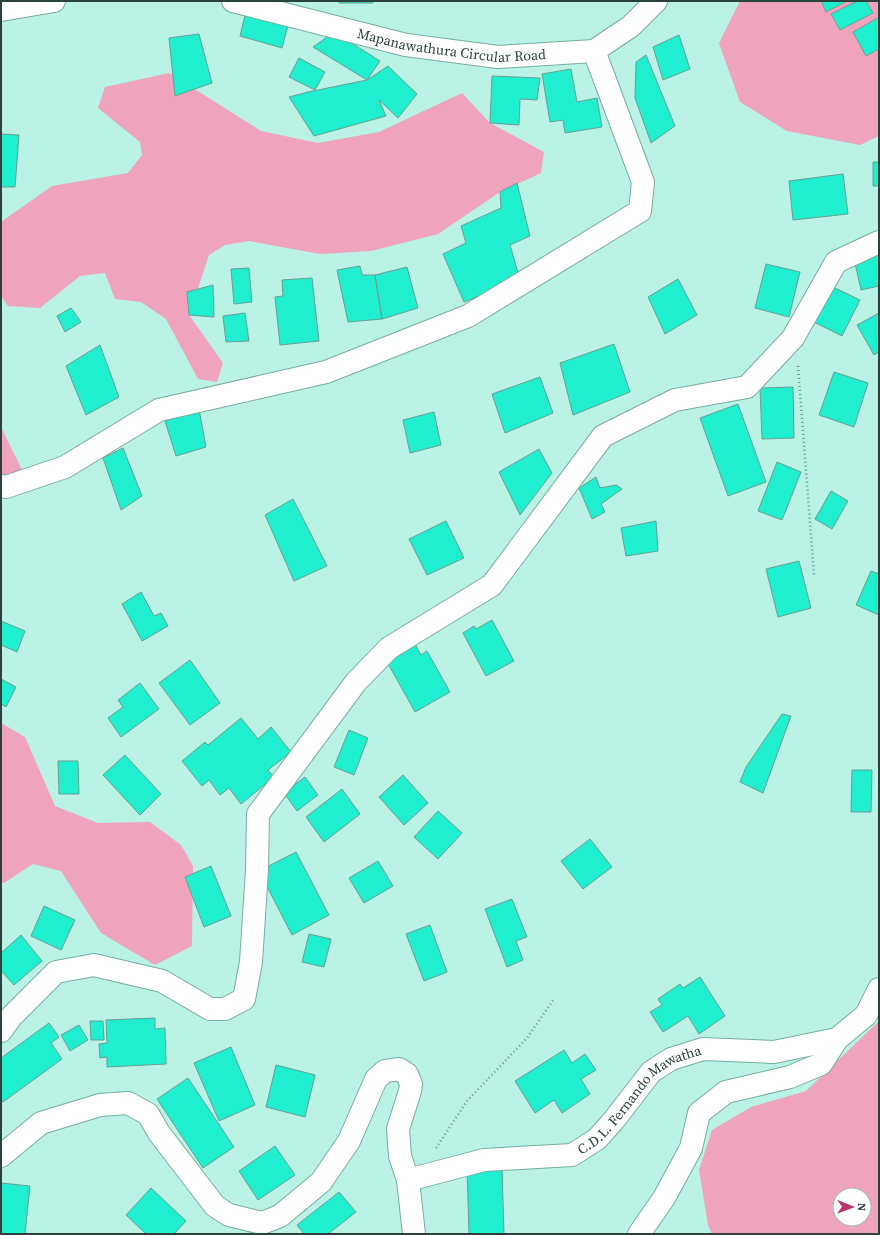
<svg xmlns="http://www.w3.org/2000/svg" width="880" height="1235" font-family="'Source Serif 4',serif">
	<style>
		.green { fill: #efa3bc; fill-rule: evenodd }
		.building { fill: #1feecf; stroke: #699f92 }
		.lines { fill: none; stroke-linecap: round; stroke-linejoin: round }
		.minor-casing { stroke: #77ada0; stroke-width: 24 }
		.path { stroke: #6d9289; stroke-width: 2.5; stroke-dasharray: 1 3; stroke-linecap: butt }
		.minor { stroke: #fff; stroke-width: 22 }
		.labels { text-anchor: middle; dominant-baseline: central; stroke-width: 4; stroke-linejoin: round; paint-order: stroke }
		.street-label { font-size: 14px; fill: #2b413c; stroke: #fff }
	</style>
	<rect width="100%" height="100%" fill="#baf2e5"/>
	<path class="green" d="M740,1H879V136L860,145L787,131L740,102L719,43Z
		M169,73L261,131L318,143L379,132L462,93L490,123L544,152L541,173L500,192L438,234L371,251L320,254L249,241L225,245L209,255L189,315L223,363L217,382L198,379L166,319L141,302L115,299L105,273L80,276L40,308L8,306L1,296V222L52,186L128,173L142,155L140,142L98,108L105,87Z
		M1,427L24,474L1,494Z
		M1,723L25,737L55,806L98,823L150,822L181,845L193,866L192,946L155,965L101,933L61,871L33,864L4,883H1Z
		M879,1021V1234H712L708,1225L699,1170L712,1130L751,1107L806,1091ZM840,1195H864V1219H840Z"/>
	<path class="building" d="M339,1H373V3H339Z
		M821,1H847L826,12Z
		M857,1H866L873,13L840,30L831,14Z
		M246,11L289,22L282,48L240,36Z
		M878,18L879,20V49L866,56L853,32Z
		M334,32L380,61L367,80L313,47Z
		M199,34L212,83L175,96L169,38Z
		M679,35L690,69L663,80L653,47Z
		M646,55L675,126L651,143L635,98L636,62Z
		M299,58L325,72L315,90L289,77Z
		M388,66L417,94L398,118L379,100L386,116L314,136L289,97L308,92L367,80Z
		M571,69L577,102L597,98L602,127L565,133L563,120L550,122L542,74Z
		M492,76L540,78L537,100L520,99L519,125L490,123Z
		M1,134L19,135L15,187H1Z
		M873,162H879V186H873Z
		M843,174L848,214L793,220L789,181Z
		M517,183L530,236L510,245L519,276L492,291L464,302L443,254L466,243L461,226L501,208L500,192Z
		M879,254V286L861,290L854,259Z
		M766,264L800,272L789,317L755,308Z
		M360,266L362,275H375L382,319L348,322L337,270Z
		M407,267L418,308L382,319L375,275Z
		M249,268L252,302L234,304L231,269Z
		M312,278L319,341L280,345L275,297L283,296L282,280Z
		M678,279L697,315L665,334L648,297Z
		M213,285L214,317L189,315L187,292Z
		M831,286L860,300L842,336L814,322Z
		M71,308L81,322L65,332L57,316Z
		M245,313L249,341L226,342L223,316Z
		M879,313V352L874,355L857,325Z
		M614,344L630,392L573,415L560,363Z
		M100,345L119,397L86,415L66,366Z
		M834,372L868,383L854,427L819,415Z
		M540,377L553,413L505,433L492,394Z
		M793,387L794,438L762,439L760,388Z
		M738,404L766,482L728,496L700,418Z
		M199,409L206,447L176,456L165,421Z
		M434,412L441,445L410,453L403,420Z
		M123,448L142,496L121,510L103,458Z
		M539,449L552,473L520,515L499,472Z
		M777,462L801,472L782,520L758,511Z
		M596,477L600,488L616,485L622,489L601,504L605,512L592,519L579,488Z
		M831,491L848,501L832,529L815,519Z
		M293,499L327,566L294,581L265,515Z
		M446,521L464,558L427,575L409,539Z
		M656,521L658,551L626,556L621,528Z
		M799,561L811,608L778,617L766,569Z
		M871,571L879,574V615L856,605Z
		M141,592L154,616L161,613L168,626L142,641L122,604Z
		M492,620L514,661L486,676L463,633L474,626L476,629Z
		M1,621L25,631L17,652L1,645Z
		M415,644L421,655L427,651L450,692L415,712L386,660Z
		M190,660L220,703L190,725L159,683Z
		M1,679L16,687L6,707L1,704Z
		M140,683L159,709L121,737L108,718L123,707L118,700Z
		M782,714L791,716L763,793L740,782L746,767Z
		M241,718L258,739L271,727L291,752L268,770L274,777L241,804L229,788L220,795L209,780L202,786L182,761L205,742L208,745Z
		M349,730L368,738L354,775L334,767Z
		M125,755L161,794L140,815L103,775Z
		M58,761H78L79,794H59Z
		M852,770H872L871,812H851Z
		M403,775L428,803L404,825L379,797Z
		M305,777L318,795L297,811L284,793Z
		M342,789L360,814L324,842L306,817Z
		M438,811L462,833L438,859L414,837Z
		M590,839L612,867L583,889L561,861Z
		M296,852L329,915L292,935L259,871Z
		M378,861L393,886L364,903L349,878Z
		M211,866L231,916L204,927L185,877Z
		M512,899L527,937L516,941L523,960L507,967L485,909Z
		M44,906L75,920L61,950L31,936Z
		M430,925L447,972L424,981L406,934Z
		M309,934L331,939L324,967L302,962Z
		M21,935L42,961L14,985L1,971V953Z
		M700,977L725,1016L699,1034L688,1016L663,1032L650,1012L662,1005L658,999L680,984L683,988Z
		M155,1018V1029L165,1028L166,1064L107,1067V1057L100,1058L99,1044L107,1043L106,1020Z
		M90,1021H103L104,1040H91Z
		M49,1023L59,1037L51,1043L62,1059L3,1102L1,1099V1058Z
		M79,1025L88,1040L70,1051L61,1035Z
		M231,1047L255,1105L219,1121L194,1063Z
		M564,1050L572,1063L585,1054L596,1070L581,1079L590,1094L562,1113L554,1100L535,1113L515,1081Z
		M276,1065L315,1075L305,1117L266,1107Z
		M188,1078L234,1147L203,1168L157,1099Z
		M275,1146L295,1175L258,1200L239,1171Z
		M502,1167L504,1234H469L467,1168Z
		M1,1183L30,1186L25,1234H1Z
		M151,1188L186,1221L174,1234H146L126,1215Z
		M339,1192L356,1212L328,1234H304L297,1225Z"/>
	<g class="lines">
		<g class="minor-casing">
			<g id="minor">
				<path id="s1" d="M233,1L406,45L498,57L594,51L631,26L656,1"/>
				<path d="M1,10L54,1"/>
				<path d="M1,486L6,487L65,467L159,410L326,372L468,316L640,211L643,182L608,88L594,51"/>
				<path d="M1,1031L11,1017L56,972L94,965L162,981L210,1009H225L244,999L251,962L257,870L258,814L356,682L389,648L492,585L603,436L675,400L747,387L793,338L836,262L879,242"/>
				<path d="M1,1156L41,1123L100,1105L128,1103L148,1114L159,1133L215,1206L229,1215L262,1223L280,1216L321,1182L349,1141L376,1079L385,1071L399,1069L407,1074L411,1084L410,1091L398,1129L400,1156L408,1180L414,1234"/>
				<path id="s2" d="M408,1180L484,1160L572,1155L597,1139L614,1120L651,1072L671,1059L703,1049L774,1052L837,1039L866,1015L879,989"/>
				<path d="M639,1234L664,1198L691,1148L699,1113L726,1092L790,1077L821,1064L837,1039"/>
			</g>
		</g>
		<path class="path" d="M798,366L814,575
			M436,1148L467,1101L527,1038L554,999"/>
		<use href="#minor" class="minor"/>
	</g>
	<g class="labels">
		<g class="street-label">
			<text stroke="none"><textPath href="#s1" startOffset="224">Mapanawathura Circular Road</textPath></text>
			<text stroke="none"><textPath href="#s2" startOffset="256">C.D.L. Fernando Mawatha</textPath></text>
		</g>
	</g>
	<rect width="880" height="1235" fill="none" stroke="#2b413c" stroke-width="4"/>
	<g transform="translate(852 1207) rotate(91)"><circle r="19" fill="#ffffff" stroke="#aab3b1"/>
	<path d="M0-3L7 15L0 10L-7 15Z" fill="#b9306d"/>
	<text y="-6" font-size="11" font-weight="bold" text-anchor="middle" fill="#2b413c">N</text>
	</g>
</svg>
